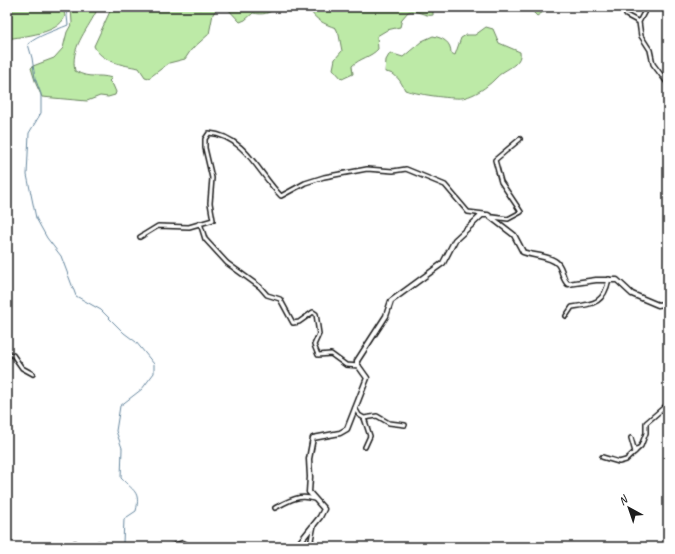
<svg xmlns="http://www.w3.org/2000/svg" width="675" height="554" font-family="Caveat,sans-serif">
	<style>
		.green { fill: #bdeaa7; stroke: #6c8362 }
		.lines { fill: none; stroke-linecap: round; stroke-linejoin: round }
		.stream { stroke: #65869e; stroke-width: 1 }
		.minor-casing { stroke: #1c1c1c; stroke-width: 6 }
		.tertiary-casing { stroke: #1c1c1c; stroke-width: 7 }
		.minor { stroke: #fff; stroke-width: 3 }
		.tertiary { stroke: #fff; stroke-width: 4 }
	</style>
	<rect width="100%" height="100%" fill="#fff"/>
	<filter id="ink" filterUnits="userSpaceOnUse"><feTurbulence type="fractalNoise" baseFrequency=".025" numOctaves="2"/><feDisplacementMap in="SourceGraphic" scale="8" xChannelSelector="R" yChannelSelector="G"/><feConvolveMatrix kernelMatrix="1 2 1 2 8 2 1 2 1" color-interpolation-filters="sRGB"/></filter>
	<g filter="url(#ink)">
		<path class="green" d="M7,7H63L65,16C59,34 23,36 7,39Z
			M71,7H94L96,12C86,32 70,48 75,71C92,80 96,73 112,78L109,81L113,85L116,92L115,95L108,97L100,96L87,101L42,97L36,84L31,68L33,66L54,58L63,48L67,32L72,23Z
			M112,7H193L200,9L204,7H218L213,14L209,34L191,50L185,59L169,63L149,78L145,77L139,68C123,65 101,62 94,46Z
			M226,7H276C269,14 263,15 253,13L245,20L240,22Z
			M309,7H433V15C425,17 417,9 408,12L402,19L400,27L387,30L377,36L378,49C371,57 360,58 352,66L353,74L342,79L333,69L335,59L342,51L339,35L336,28C324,24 313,19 309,7Z
			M528,7H551L537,16Z
			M486,27L493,29L499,43L520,52C522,62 511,67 503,72C497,76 493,82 487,86C481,91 470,97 462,98C450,99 416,94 405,90C400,80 396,73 385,72L386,60L390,53L403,57L422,41L433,36C443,38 451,42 451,53L455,55L461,38L466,35H475Z"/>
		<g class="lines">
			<path class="stream" d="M66,7L68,25C54,31 39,35 28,44L32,58L35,78L41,94V113L29,133L27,175L36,218L47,238L61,256L76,296L101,310L124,333L136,342L154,364V373L142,389L120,406L116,431L122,448L121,478C133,491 141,491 136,511L124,519L123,543L130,547"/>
			<g class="minor-casing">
				<path id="minor" d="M625,7L626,15L639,22
					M647,7L639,22L641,36L650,50L653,64L668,84
					M493,217L508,219L521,212L501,182L495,160L520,139
					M200,223L205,239L227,263L260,287L267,295L280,299L293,323L299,322L313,312L316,314L319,334L314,345L318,355L331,354L346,365L359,366
					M140,237L158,226L189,227L213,220L210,203L212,178L205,148V139L209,133C245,136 259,174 281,196L305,183L324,177L367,169L393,171L406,169L445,185L468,212L484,214
					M566,316L572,307C595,304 604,303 609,279
					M7,354L13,355L22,368L33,374
					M355,408L359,415L364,418L377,416L389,423L405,425
					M364,418L370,436L365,447
					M631,438L635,452
					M602,457L619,462L626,460L641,446L646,433V423L668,404
					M275,508C288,501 299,494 314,499
					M314,525L311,540L315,547
					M75,543L76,547"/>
			</g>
			<g class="tertiary-casing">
				<path id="tertiary" d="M87,547L99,544L105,547
					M171,547L183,543L190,547
					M296,547L320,517L324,509L309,492L310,477L309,459L313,438L340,433L347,429L367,378L357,364V361L386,316L391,301L443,263L455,240L482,215H488L514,235L523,252C533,256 552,256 558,264C563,270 562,279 568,284L596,280H617L632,294L658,305L668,303"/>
			</g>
			<use href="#minor" class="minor"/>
			<use href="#tertiary" class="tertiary"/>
		</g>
	</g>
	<rect width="675" height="554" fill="none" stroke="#fff" stroke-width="24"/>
	<rect x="12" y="12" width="651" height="530" fill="none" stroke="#1c1c1c" stroke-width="1.5" filter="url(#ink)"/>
	<g transform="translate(629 508) rotate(320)" stroke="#ffffff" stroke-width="3" paint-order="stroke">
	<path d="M0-3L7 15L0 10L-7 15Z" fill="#1c1c1c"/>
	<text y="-6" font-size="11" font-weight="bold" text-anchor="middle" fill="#1c1c1c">N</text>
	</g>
</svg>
